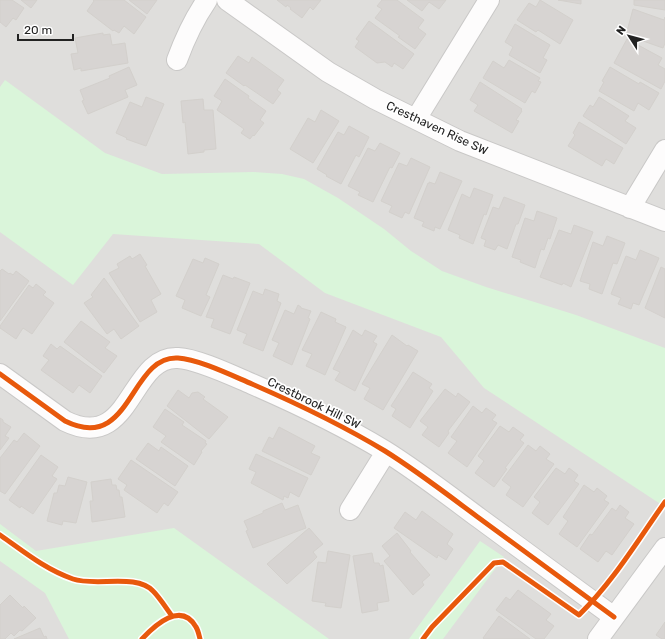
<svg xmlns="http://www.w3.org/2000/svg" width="665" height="639" font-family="Rubik,sans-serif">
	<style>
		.residential { fill: #dfdedc }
		.park { fill: #daf5da }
		.building { fill: #d7d4d2; stroke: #d3d0cc }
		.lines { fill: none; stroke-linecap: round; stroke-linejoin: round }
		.street-casing { stroke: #c9c8c7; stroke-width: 22 }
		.street { stroke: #fdfcfc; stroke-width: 20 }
		.cycleway-casing { stroke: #fff; stroke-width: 8 }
		.cycleway { stroke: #e8590c; stroke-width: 5 }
		.labels { text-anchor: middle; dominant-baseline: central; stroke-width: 3.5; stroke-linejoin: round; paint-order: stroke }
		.street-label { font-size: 12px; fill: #222; stroke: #fff }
	</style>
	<rect width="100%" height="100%" fill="#f0eeeb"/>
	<path class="residential" d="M0,0H665V639H0Z"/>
	<path class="park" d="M5,80L105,153L162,174L254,172L282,174L304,179L338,198L384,229L411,251L442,271L486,287L576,315L665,348V507L484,388L441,337L325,293L259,244L113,234L73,285L0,232V87Z
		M0,524L36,551L174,528L329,639H69L45,593L0,561Z
		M480,541L504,557L443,639H409Z"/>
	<path class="building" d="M0,0H12L24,8L16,20L13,18L6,27L0,22Z
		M21,0H37L31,8Z
		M93,0H124L146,17L134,34L124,26L119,33L114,30L113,31L87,11L94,1Z
		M129,0H157L147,14Z
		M277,0H321L313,10L310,7L302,18L290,9L291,8L287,5L286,7Z
		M382,0H397L424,20L418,28L426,34L415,49L398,37L400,36L375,18L382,9L377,6Z
		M407,0H446L439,9L429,2L422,11Z
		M540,0L573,20L560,44L538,30L536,32L517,20L529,3L536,7Z
		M558,0H581V4Z
		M634,0H665V10L634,5Z
		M633,9L664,20L665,17V43L663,48L626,35Z
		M369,21L414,54L403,69L394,63L392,67L385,62L377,63L355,47L359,41L356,39Z
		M515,24L550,45L543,58L547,60L540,73L509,55L513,47L505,42Z
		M103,33V35L110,34L112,45L125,43L128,63L81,71V68L74,70L71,54L78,53L75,38Z
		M627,39L662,58L658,65L665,69V81L661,89L614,63Z
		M238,56L249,63L252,57L284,80L277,90L281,93L273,104L245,85L244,86L226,73Z
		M509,60L540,78L538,81L541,82L535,93L532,91L525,103L483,78L493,61L504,68Z
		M129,67L137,85L125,90L128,97L88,114L82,101L84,100L80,90L110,78L109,76Z
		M610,67L639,84L640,82L659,93L649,110L638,103L634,111L599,91L604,82L602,81Z
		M225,79L249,96L248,98L266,111L260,120L264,123L254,136L253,135L250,139L241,133L244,129L217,110L222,101L214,96Z
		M480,82L522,109L521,110L522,111L516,120L519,121L512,133L474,111L478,105L470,100Z
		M146,97L164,104L146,146L126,139L127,138L116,133L130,102L142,107Z
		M599,97L629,116L625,121L636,128L626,144L583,116L590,105L593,107Z
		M203,99L204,110H213L216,149L204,150V152L188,154L185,122L183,123L181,101Z
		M321,110L339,121L313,163L290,149L308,118L315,122Z
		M579,122L623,148L614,164L606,159L602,166L568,146L575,135L573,133Z
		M349,126L369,137L359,157L356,155L341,184L326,176L327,175L317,169L338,132L344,135Z
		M380,143L400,153L392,168L390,167L373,202L358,195L360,192L348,186L368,148L375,151Z
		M411,158L430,167L409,214L405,212L402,218L389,212L392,206L381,201L399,163L407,166Z
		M440,172L462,181L440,229L435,227L434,231L422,226L424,222L414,218L428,183L429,184V182L435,184Z
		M474,188L493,195L486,215L484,214L473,244L459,238L460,235L448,230L462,194L470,198Z
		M504,197L525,205L518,224H516L507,249L498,245L495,250L484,246L486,240L481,238L493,207L499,209Z
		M537,211L557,218L550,239L548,238L544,250L541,249L535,268L520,262L521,260L512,257L525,218L534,221Z
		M574,225L593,232L571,287L563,283L562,285L540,277L559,230L571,234Z
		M607,236L625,243L617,264L613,263L602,294L589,289L590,284L580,281L593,242L603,246Z
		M640,250L659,258L639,305L633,303L631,309L618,304L621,298L611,294L626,256L636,260Z
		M140,254L147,265L145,266L161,294L151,300L157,312L140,322L109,273L119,268L117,264L130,256L132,259Z
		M205,258L219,264L206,295L210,297L201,316L182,308L185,300L176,296L193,259L203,263Z
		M661,267L665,269V318L645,308Z
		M2,269L9,274L10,273L13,275L16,271L29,281L0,321V271Z
		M223,275L233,279L234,277L250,283L230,334L211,327L214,319L206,317Z
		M104,278L139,326L121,339L114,329L107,334L84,303L93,297L91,295Z
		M36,284L46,292L43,295L54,303L32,334L23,328L16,339L0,328V326L29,285L33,288Z
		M265,289L279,294L277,301L281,303L263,351L243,343L247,334L237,330L253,291L263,295Z
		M298,305L301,307V308L311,311L308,318L310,319L292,365L273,356L279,343L272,340L285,310L294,314Z
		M321,312L336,319L335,322L346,327L325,375L306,366L312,354L302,350Z
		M81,321L110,342L105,348L117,356L104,373L64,342Z
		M353,330L362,336L365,330L377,336L373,342L377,344L355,391L335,380L340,372L333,369Z
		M392,335L407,346L408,345L418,351L383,410L364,399L370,388L362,384Z
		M51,344L57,349L60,346L102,376L90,393L79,385L73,393L41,370L49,360L43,356Z
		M413,372L432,384L429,388L433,391L410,428L392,416L396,409L391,406Z
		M445,389L456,397L458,393L470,402L448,431L449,433L439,447L422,435L428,427L420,421Z
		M178,390L189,398L192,393L198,392L205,397L203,399L228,417L209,439L167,406Z
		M473,406L482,413L486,408L496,415L492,420L497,423L467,467L448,453L457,441L451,437Z
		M165,409L184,422L182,425L206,441L205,443L207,444L201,451L202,452L194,465L161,442L166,436L153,427Z
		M0,418L3,420V422L11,427L5,436L9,438L0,450Z
		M500,426L509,432L513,427L524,435L520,440L524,443L505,468L507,469L494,487L475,473L484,461L478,456Z
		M279,427L315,446L311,453L320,457L311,475L262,451L269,437L273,439Z
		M24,433L40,446L5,494L0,491V458L14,440L17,442Z
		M148,443L159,451L161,447L188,466L175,486L136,459Z
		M528,445L536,451L540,446L550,454L546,459L554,464L523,507L506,495L511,487L502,480Z
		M256,454L308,478L299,497L290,492L288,498L284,496L283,500L251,483L256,472L249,469Z
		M41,455L58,467L52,476L57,479L33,514L21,506L20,508L9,500Z
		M131,460L178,492L168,506L164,503L157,513L124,490L127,485L118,479Z
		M556,468L565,474L569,468L578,475L574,481L579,484L548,525L532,513L540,502L534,497Z
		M68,477L87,482L76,523L63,521L62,525L47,521L54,493H57L59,485L65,486Z
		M111,479L112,485H116L117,490H119L120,497H122L125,517L92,522L90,501H93L91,482Z
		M584,485L594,492L597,488L607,496L604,500L609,503L577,547L559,534L568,521L563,517Z
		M282,503L285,510L298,505L306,528L253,548L246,531L248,530L244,521L263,513V511Z
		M620,505L629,512L625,518L634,524L612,555L606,551L598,562L580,549L590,534L592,535L612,508L616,511Z
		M422,511L453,534L447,544L453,549L446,560L438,555L437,558L394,528L405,512L416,520Z
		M309,528L323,544L313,552L317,557L313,561L287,584L267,564Z
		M397,533L411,551L410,552L430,575L422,582L424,585L413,595L384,561L390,556L382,546Z
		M328,551L350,555L341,608L325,606L326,603L312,601L318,562L326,563Z
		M372,553L374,563H379L380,566L383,565L389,601L377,603L378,610L362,613L353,556Z
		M518,590L551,614L546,620L554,626L544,639H536L496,610L506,597L510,600Z
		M10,595L23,608L24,606L36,618L22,631L20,630L14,636L11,633L5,639H0V605Z
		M499,616L530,639H484L483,638Z
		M665,622V639H662L656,635Z
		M40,628L44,637L46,636L47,639H14Z"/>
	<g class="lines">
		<g class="street-casing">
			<path id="street" d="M227,0L328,72L375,99L460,141L665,221
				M177,60C185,38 194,19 207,0
				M416,119L489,0
				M630,208L665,150
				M0,374L65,421C132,454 129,355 178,358C198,359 233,376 252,384C298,404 342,425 385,451C417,471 448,495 479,518C524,551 569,584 614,617
				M350,510L386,452
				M598,639L665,548"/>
		</g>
		<use href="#street" class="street"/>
		<g class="cycleway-casing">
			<path id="cycleway" d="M0,374L65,421C132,454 129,355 178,358C198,359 233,376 252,384C298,404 342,425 385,451C417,471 448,495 479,518C524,551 569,584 614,617
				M0,535C23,551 46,570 73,579C96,587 136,573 153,591C160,598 166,608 172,616
				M142,639C155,625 181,601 196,627C198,630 199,635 200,639
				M423,639L432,627L494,563L503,562L579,615C613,582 638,540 665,502"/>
		</g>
		<use href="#cycleway" class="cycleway"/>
	</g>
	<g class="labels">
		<g class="street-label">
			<text transform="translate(437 128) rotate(25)">Cresthaven Rise SW</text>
			<text transform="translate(314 403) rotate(26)">Crestbrook Hill SW</text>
		</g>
	</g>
	<g transform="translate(629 36) rotate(306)" stroke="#ffffff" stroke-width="3" paint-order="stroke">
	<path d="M0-3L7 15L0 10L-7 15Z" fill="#222222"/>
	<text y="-6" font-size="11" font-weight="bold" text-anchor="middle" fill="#222222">N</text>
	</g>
	<path d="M18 34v6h55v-6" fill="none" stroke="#222222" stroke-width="2"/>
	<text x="24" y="34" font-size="12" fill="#222222" stroke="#ffffff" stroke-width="3" paint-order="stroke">20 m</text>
</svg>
